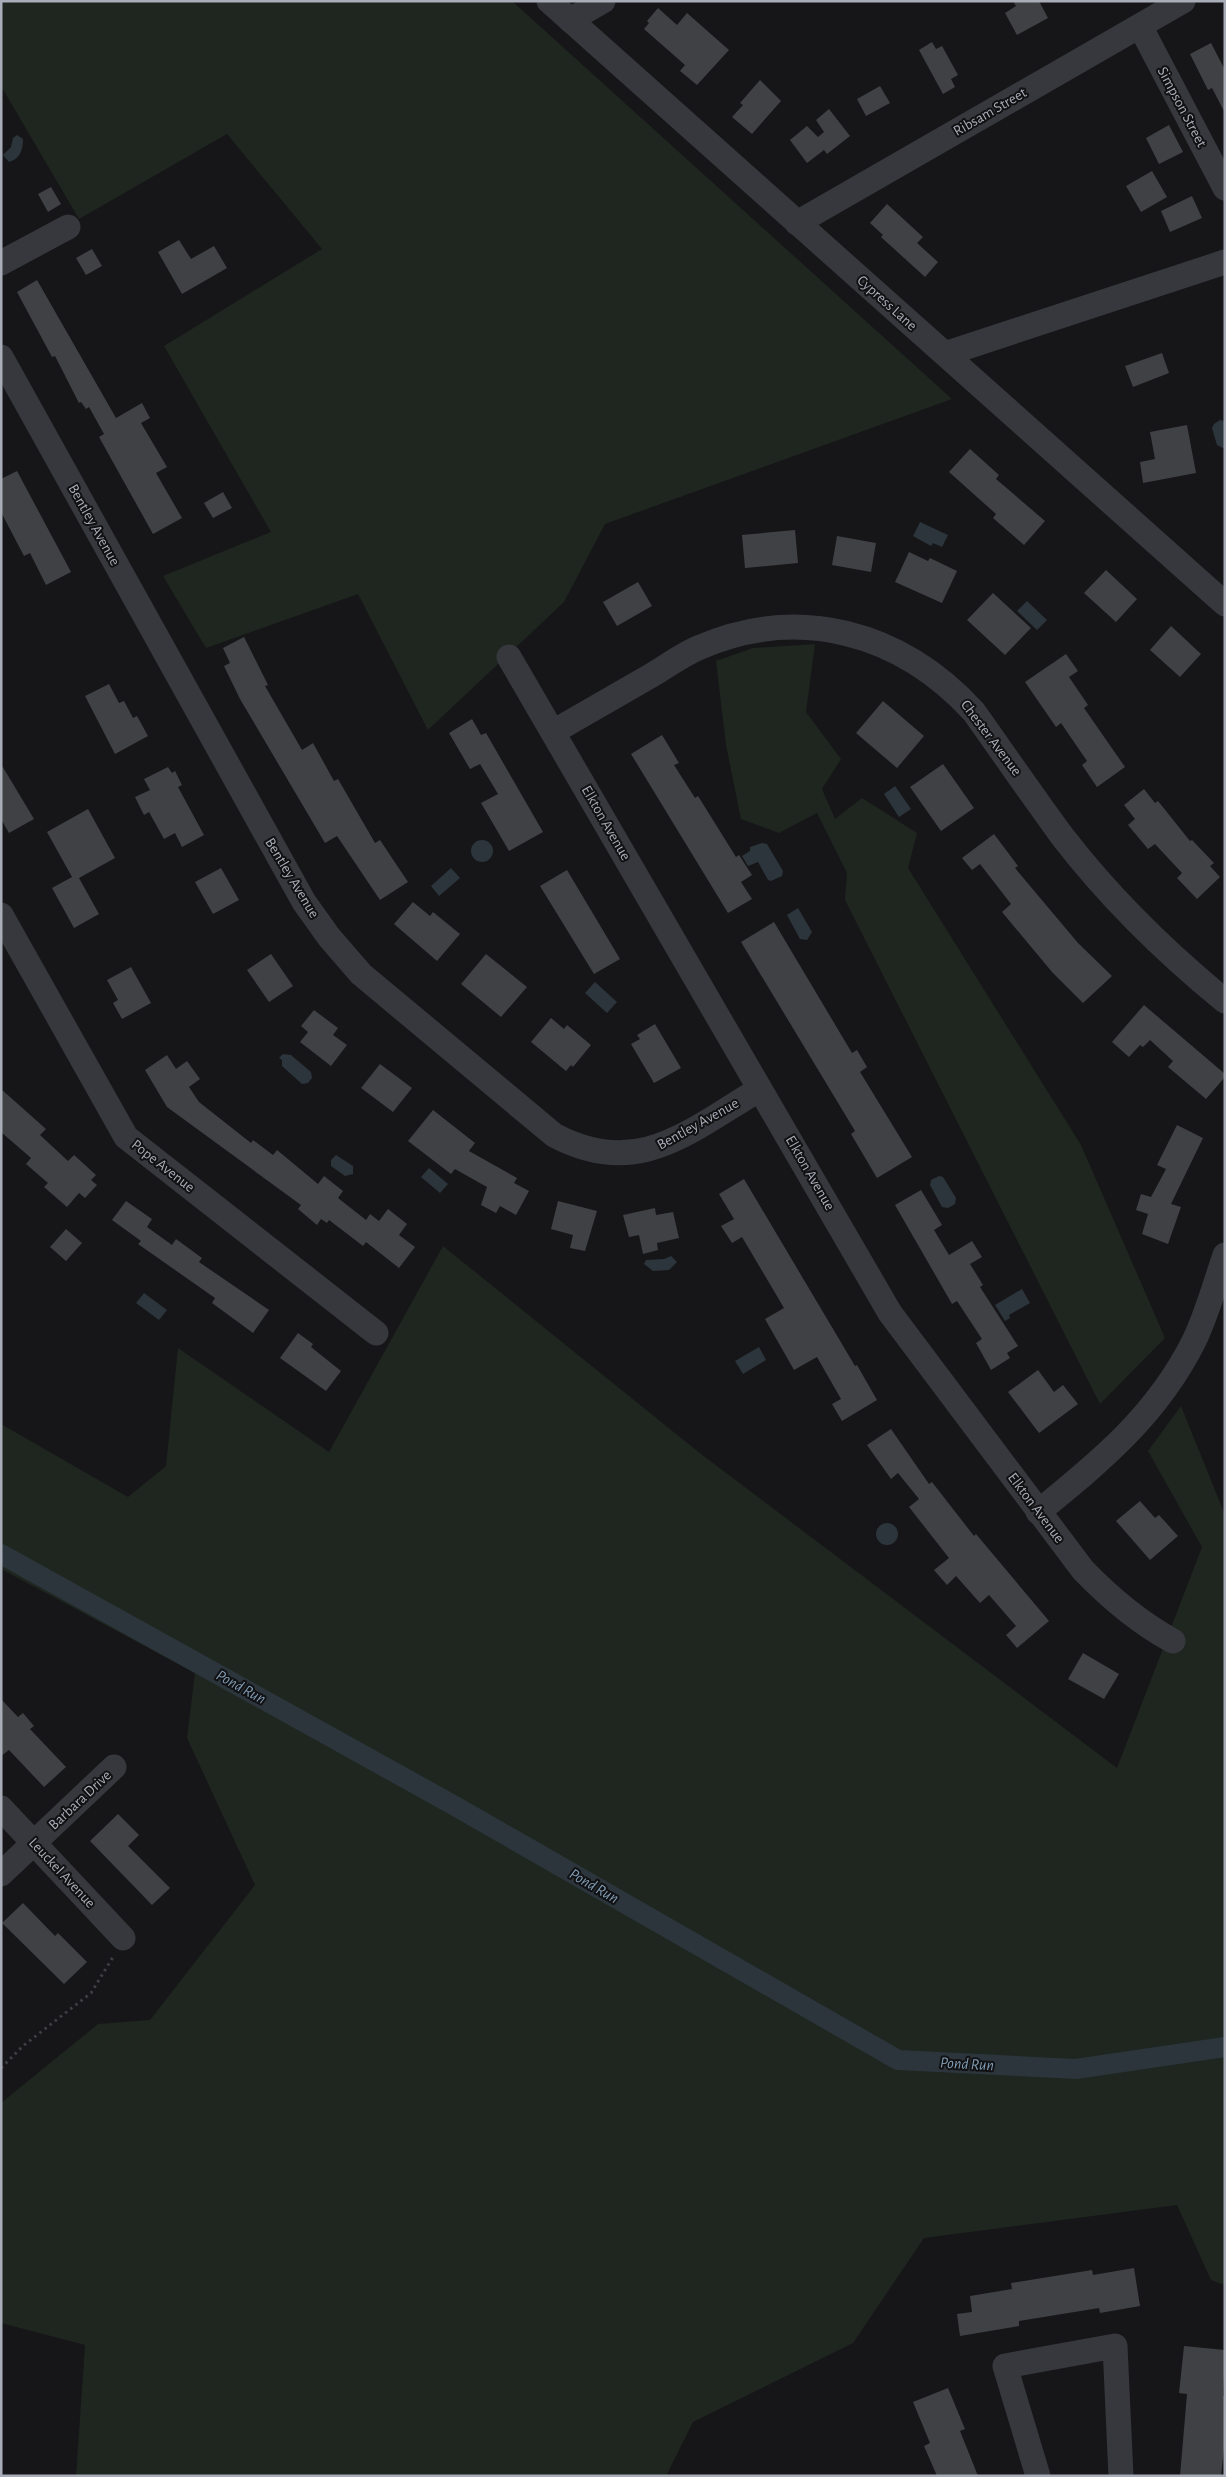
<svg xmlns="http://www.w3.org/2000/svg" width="1226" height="2477" font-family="'Alegreya Sans',sans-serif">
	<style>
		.green { fill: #1e261f }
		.water { fill: #2c353c }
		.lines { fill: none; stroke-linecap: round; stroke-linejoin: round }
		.canal { stroke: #2c353c; stroke-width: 20 }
		.building { fill: #404145 }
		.path { stroke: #3d3f44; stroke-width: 3; stroke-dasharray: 2.5 4; stroke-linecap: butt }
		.minor { stroke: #37383d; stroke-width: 25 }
		.labels { text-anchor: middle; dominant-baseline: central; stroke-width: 4; stroke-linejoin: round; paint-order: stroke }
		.street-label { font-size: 15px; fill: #a8adb8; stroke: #111113 }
		.water-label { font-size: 16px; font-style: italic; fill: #7f9bb3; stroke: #111113 }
	</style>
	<rect width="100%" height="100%" fill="#161618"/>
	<path class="green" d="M1,1H512L952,399L605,524L564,602L428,730L358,594L206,648L163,576L271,532L164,346L322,249L227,134L79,219L1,86Z
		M815,644L806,712L841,759L822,789L835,819L862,798L917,833L908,868L1081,1145L1165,1338L1100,1404L845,900L847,873L817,813L779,833L741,819L726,745L716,661L753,648Z
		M443,1246L701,1454L1117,1768L1202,1547L1148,1451L1181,1406L1225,1515V2285L1211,2280L1177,2205L924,2238L853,2343L693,2422L666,2476H76L85,2345L1,2323V2103L98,2024L150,2020L255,1885L187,1738L195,1673L1,1569V1424L128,1497L166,1466L178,1348L329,1452Z"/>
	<path class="water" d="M17,135L23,139C23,150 20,159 9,162L3,155L11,147L13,138Z
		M1220,420L1225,421V449L1217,445L1212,428L1214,424Z
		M920,522L948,535L942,547L933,543L931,546L913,536Z
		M1027,601L1047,620L1037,630L1017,611Z
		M895,786L911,809L899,817L884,794Z
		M471 851a11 11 0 1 1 22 0a11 11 0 1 1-22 0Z
		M762,843L767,844L783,871L782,876L771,881L768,880L758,862L748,866L742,856L750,851V847Z
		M451,868L460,878L439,896L431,886Z
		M798,908L812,932L807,940L800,939L787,915Z
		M595,982L617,1002L607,1013L585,993Z
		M283,1054L291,1055L311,1072L312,1078L308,1083L302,1084L282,1066V1060L279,1058Z
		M336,1155L353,1166V1174L345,1176L331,1166V1160Z
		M429,1168L448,1184L440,1193L421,1177Z
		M939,1176L943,1177L956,1198L955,1204L948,1208L942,1207L930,1185L931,1180Z
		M671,1256L677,1262L669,1270L653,1271L644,1264L646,1260L664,1259Z
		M1022,1289L1030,1303L1009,1315L1010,1318L1005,1321L995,1305Z
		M144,1293L167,1310L159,1320L136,1303Z
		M759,1347L766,1360L743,1374L735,1361Z
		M876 1534a11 11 0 1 1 22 0a11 11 0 1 1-22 0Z"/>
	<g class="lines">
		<path class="canal" d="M1,1554L455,1806L898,2060L1076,2069L1225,2047"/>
	</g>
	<path class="building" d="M1013,1H1039L1048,18L1017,35L1005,13L1016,6Z
		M658,8L677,25L687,13L729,50L697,85L680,71L685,65L644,29L649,23L647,21Z
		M932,42L936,49L942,46L958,75L951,79L955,87L943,94L919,50Z
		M1211,43L1225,70V113L1212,88L1208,90L1190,54Z
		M760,80L781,101L752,134L732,117L743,105L740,103Z
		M880,86L890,103L866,116L857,99Z
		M829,109L850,136L827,154L824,150L807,163L790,140L807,126L818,137L824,132L816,120Z
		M1169,125L1183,152L1159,164L1146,138Z
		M1152,171L1167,197L1141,212L1126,186Z
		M51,187L61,204L48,212L38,194Z
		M1192,196L1202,218L1170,232L1161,211Z
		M887,204L923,237L917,243L938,262L925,277L881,237L883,235L870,223Z
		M179,240L191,259L214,246L227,268L182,294L158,252Z
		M92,249L102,266L86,275L76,258Z
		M37,280L116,418L142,403L150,418L141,423L167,467L156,473L182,518L153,534L99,437L104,434L89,407L86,409L81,402L79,403L55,356L52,357L17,292Z
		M1162,353L1169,373L1133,387L1125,366Z
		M1187,425L1196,473L1143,483L1140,462L1155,459L1150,432Z
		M970,449L999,475L996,479L1045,521L1024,545L993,518L996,514L949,472Z
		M17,471L71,572L46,585L30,553L24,556L1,512V479Z
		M223,492L232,508L213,518L204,503Z
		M795,530L798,563L745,568L742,535Z
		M837,536L876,543L871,572L832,565Z
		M909,552L928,561L930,558L957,571L942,603L895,582Z
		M1106,570L1137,599L1116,622L1084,593Z
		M638,582L652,606L617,626L603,602Z
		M993,593L1031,628L1005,655L967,620Z
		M1171,626L1201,654L1180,677L1150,650Z
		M244,637L268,685L265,686L302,750L313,743L334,781L338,779L375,843L380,840L408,882L380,900L337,836L325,843L240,699L224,666L230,663L223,648Z
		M1066,654L1078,671L1069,677L1088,705L1084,708L1125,767L1097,787L1082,765L1087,761L1061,723L1056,727L1025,682Z
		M109,684L119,703L124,701L133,718L137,716L148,736L115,754L85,696Z
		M883,701L924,736L897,768L856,733Z
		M472,719L481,735L486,733L543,832L509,851L481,803L498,794L480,764L470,769L449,733Z
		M662,735L679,763L674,765L695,798L698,796L736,857L739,855L752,875L741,882L752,899L728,913L631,754Z
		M1,764L34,819L9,833L1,819Z
		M943,764L974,808L941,831L910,787Z
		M168,767L172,773L175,771L182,785L178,787L204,835L182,847L175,833L164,839L149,812L144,815L135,797L150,790L144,779Z
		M1144,789L1155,803L1158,801L1190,841L1192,840L1214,863L1210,866L1220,877L1197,899L1177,878L1182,873L1155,844L1148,849L1128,825L1135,819L1124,805Z
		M88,809L115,858L79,878L99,914L74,928L52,888L72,877L47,832Z
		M994,834L1018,866L1015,868L1078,943L1112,976L1083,1003L1052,972L1002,912L1011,904L980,864L972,870L962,858Z
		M221,868L239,900L213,914L195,882Z
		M567,870L620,959L594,974L540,886Z
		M413,902L430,916L433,912L460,934L437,961L394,924Z
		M774,922L852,1053L857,1050L867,1067L860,1072L912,1157L877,1178L851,1134L855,1131L741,942Z
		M271,954L293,986L269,1002L247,970Z
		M486,954L527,987L501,1017L461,984Z
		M131,967L151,1003L122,1019L113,1003L118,1000L107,980Z
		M1144,1005L1225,1074V1077L1206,1099L1168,1067L1173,1061L1150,1040L1143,1047L1140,1045L1129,1057L1112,1042Z
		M314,1010L338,1028L333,1035L347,1045L331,1066L300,1042L308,1032L301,1026Z
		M551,1018L564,1029L567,1025L591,1045L573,1067L571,1065L566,1071L531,1042Z
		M655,1024L681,1068L654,1083L631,1044L640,1039L637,1035Z
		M167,1055L176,1069L187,1061L200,1079L189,1087L199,1102L251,1143L253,1140L273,1155L277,1150L318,1184L324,1176L343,1191L338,1198L366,1220L370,1214L379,1221L388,1209L407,1224L399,1235L415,1247L399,1268L366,1242L363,1246L329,1220L327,1223L321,1219L317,1225L298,1209L301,1205L167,1107L145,1070Z
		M380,1064L412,1088L393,1112L361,1088Z
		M1,1089L46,1129L40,1135L68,1161L74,1155L96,1175L91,1180L97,1185L85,1198L79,1193L67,1207L44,1187L48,1183L26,1164L31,1158L1,1132Z
		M433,1110L475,1143L469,1151L517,1178L514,1183L529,1191L516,1215L500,1206L496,1213L481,1205L487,1187L455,1169L451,1174L408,1141Z
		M1177,1125L1203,1138L1171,1204L1181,1207L1168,1244L1142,1234L1148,1214L1136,1210L1141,1194L1151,1197L1166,1169L1157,1165Z
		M744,1179L855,1366L857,1365L877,1400L842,1421L832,1404L841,1399L817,1357L794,1370L765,1319L784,1308L742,1237L732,1243L721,1226L734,1219L719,1194Z
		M921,1190L942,1225L934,1230L949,1255L972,1241L982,1257L970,1264L983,1285L980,1287L1018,1346L1007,1353L1010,1358L991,1370L976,1343L982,1339L957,1301L952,1304L895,1205Z
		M126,1201L152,1219L147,1227L172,1245L176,1239L202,1258L199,1262L269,1310L253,1333L212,1303L215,1298L138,1244L141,1241L112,1220Z
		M558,1201L597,1211L585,1251L570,1248L573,1235L551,1229Z
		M655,1208L656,1215L673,1212L679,1238L657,1243L658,1250L643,1254L639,1235L629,1237L623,1215Z
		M66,1229L82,1243L66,1261L50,1247Z
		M298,1333L313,1344L311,1347L341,1371L326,1391L280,1358Z
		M1038,1370L1054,1392L1063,1385L1078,1404L1039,1433L1008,1392Z
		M891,1429L929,1484L932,1482L974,1536L976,1534L1049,1621L1017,1648L1006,1635L1016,1626L989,1595L980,1603L956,1576L947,1585L934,1570L949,1558L909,1507L919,1499L898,1473L891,1479L867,1445Z
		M1140,1501L1155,1518L1159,1515L1178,1536L1150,1560L1116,1521Z
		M1083,1653L1119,1674L1104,1699L1068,1679Z
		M1,1699L18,1717L23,1713L34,1726L30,1729L66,1767L44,1787L9,1750L1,1756Z
		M118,1814L139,1835L128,1846L170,1888L152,1905L90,1841Z
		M23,1903L55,1936L58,1933L87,1962L64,1984L2,1923Z
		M1134,2268L1140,2306L1100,2313L1099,2308L1019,2321V2326L960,2336L957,2314L972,2312L970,2296L1012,2289L1011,2283L1092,2270L1093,2275Z
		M1184,2346L1225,2350L1223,2396H1225V2438L1221,2476H1180L1187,2394L1179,2393Z
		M948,2388L965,2429L960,2431L978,2476H937L924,2446L930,2443L913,2402Z"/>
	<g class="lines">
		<path class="path" d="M1,2068L23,2046L91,1993L113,1957"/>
		<path class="minor" d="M549,1L1225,604
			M570,20L603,1
			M1140,26L1225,188
			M797,223L1183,1
			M1,263L68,227
			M945,354L1225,262
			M1,357L304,902L329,937L361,974L554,1135C638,1180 689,1131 760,1089
			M509,657L890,1313L1083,1570C1110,1598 1138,1622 1173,1641
			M553,732C586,713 619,694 652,675C667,666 682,655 698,648C799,604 901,632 974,712C1003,753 1032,795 1062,836C1109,897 1165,952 1225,1001
			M1,915L126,1137L376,1333
			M1038,1512C1101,1461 1157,1415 1194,1341C1207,1314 1215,1284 1225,1255
			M1,1808L123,1938
			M1,1874L114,1767
			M1038,2476L1005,2366L1115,2346L1121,2476"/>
	</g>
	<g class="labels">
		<g class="street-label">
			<text transform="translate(1182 107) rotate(62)">Simpson Street</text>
			<text transform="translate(990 112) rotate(-30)">Ribsam Street</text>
			<text transform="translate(887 303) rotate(42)">Cypress Lane</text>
			<text transform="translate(94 525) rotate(61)">Bentley Avenue</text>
			<text transform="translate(991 738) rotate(53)">Chester Avenue</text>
			<text transform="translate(606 823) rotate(60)">Elkton Avenue</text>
			<text transform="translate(292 878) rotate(59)">Bentley Avenue</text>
			<text transform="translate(698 1124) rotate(-29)">Bentley Avenue</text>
			<text transform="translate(163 1166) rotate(38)">Pope Avenue</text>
			<text transform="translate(810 1173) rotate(60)">Elkton Avenue</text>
			<text transform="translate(1036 1508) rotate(53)">Elkton Avenue</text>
			<text transform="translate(80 1800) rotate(-43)">Barbara Drive</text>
			<text transform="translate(62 1873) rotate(47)">Leuckel Avenue</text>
		</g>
		<g class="water-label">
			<text transform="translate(241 1687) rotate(29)">Pond Run</text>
			<text transform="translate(594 1886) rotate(30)">Pond Run</text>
			<text transform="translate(967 2064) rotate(3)">Pond Run</text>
		</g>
	</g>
	<rect width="1226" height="2477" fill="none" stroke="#a8adb8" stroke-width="5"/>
</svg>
